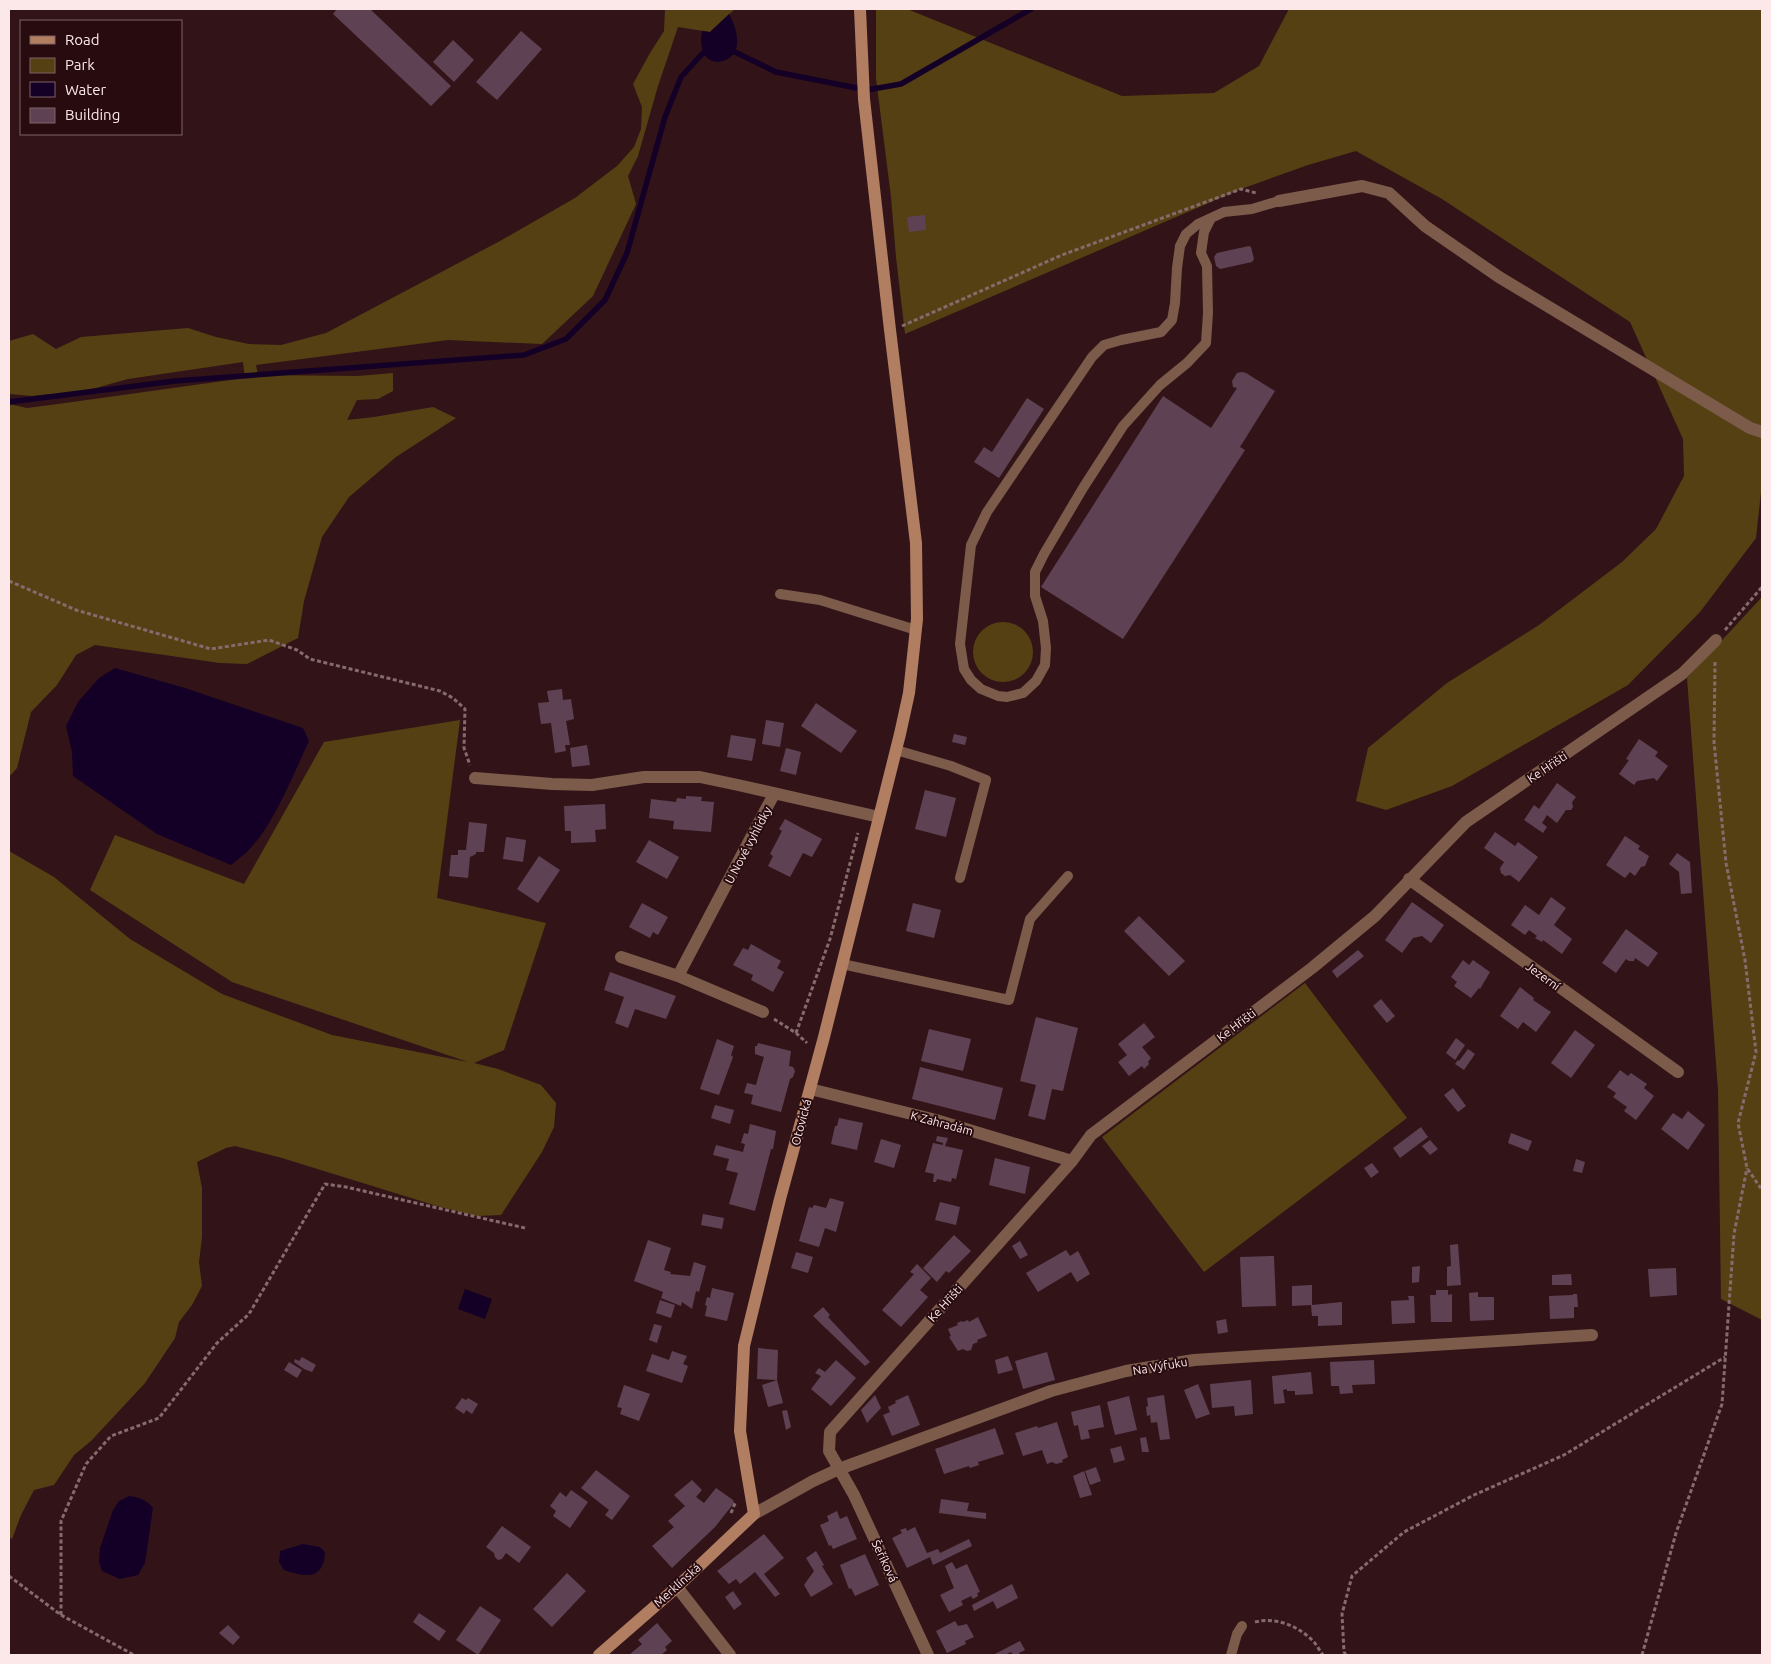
<svg xmlns="http://www.w3.org/2000/svg" width="1771" height="1664" font-family="Ubuntu,sans-serif">
	<style>
		.green { fill: #554013 }
		.water { fill: #140027 }
		.lines { fill: none; stroke-linecap: round; stroke-linejoin: round }
		.stream { stroke: #140027; stroke-width: 5.5 }
		.building { fill: #5e4254 }
		.path { stroke: #856b6d; stroke-width: 3; stroke-dasharray: 4 2.5; stroke-linecap: butt }
		.lane { stroke: #7c5b4a; stroke-width: 10 }
		.street { stroke: #7c5b4a; stroke-width: 12 }
		.secondary { stroke: #b27e62; stroke-width: 12 }
		.labels { text-anchor: middle; dominant-baseline: central; stroke-width: 4; stroke-linejoin: round; paint-order: stroke }
		.street-label { font-size: 12px; fill: #fde8e9; stroke: #270b0f }
	</style>
	<rect width="100%" height="100%" fill="#321418"/>
	<path class="green" d="M665,9H735L710,32L678,27L658,86L638,156L628,176L636,204L593,296L542,344L448,340L256,365L258,375L358,376L393,373V391L378,399L357,400L347,420L374,417L433,407L456,418L396,457L349,497L322,537L304,601L298,638L247,664L220,663L95,645L76,655L57,685L31,712L17,768L9,777V404L27,408L58,404L245,378L243,362L128,379L85,391L32,396L9,394V341L33,334L56,349L81,337L188,328L216,337L249,344L281,345L326,333L500,241L575,198L617,166L634,147L641,129L642,107L633,84L650,53L664,31Z
		M876,9H907L1122,96L1214,93L1259,66L1289,9H1762V483L1756,538L1700,612L1628,685L1452,786L1386,810L1356,801L1368,748L1447,683L1539,625L1622,562L1656,529L1684,476L1683,439L1630,322L1442,199L1356,151L1308,165L1241,189L905,334L896,257L891,197L876,78Z
		M1762,597V1320L1721,1299L1718,1090L1687,678Z
		M973 652a30 30 0 1 1 60 0a30 30 0 1 1-60 0Z
		M460,720L437,898L546,923L504,1050L474,1063L498,1069L541,1085L556,1103L554,1127L542,1152L501,1215L477,1216L437,1206L282,1158L235,1146L226,1148L197,1162L202,1188V1237L199,1262L202,1286L192,1305L179,1322L175,1338L145,1383L91,1441L74,1455L54,1485L34,1490L21,1515L12,1539L9,1537V851L54,877L130,939L222,994L332,1035L468,1062L232,982L90,890L115,835L244,884L324,742Z
		M1305,983L1407,1118L1204,1272L1102,1137Z"/>
	<path class="water" d="M729,14C734,23 738,34 737,44C736,61 713,69 704,54C700,47 701,37 702,31L710,32Z
		M115,668L185,688L303,728L309,741C293,775 273,827 246,853C241,857 236,861 231,865L157,834L73,776L72,752L66,726L78,702L99,678Z
		M465,1289L492,1299L485,1319L458,1309Z
		M129,1496C139,1497 147,1500 153,1508L145,1563L138,1575L120,1579L102,1571L99,1562L100,1548L113,1510L119,1501Z
		M303,1544L320,1547L325,1552C324,1581 304,1577 284,1570L279,1562L280,1551Z"/>
	<g class="lines">
		<path class="stream" d="M728,52H735L776,72L867,90L901,84L1031,9
			M9,402L175,381L524,355L566,339L605,300L627,253L665,117L681,77L703,53H711"/>
	</g>
	<path class="building" d="M337,9H370L451,86L431,106L333,14Z
		M521,31L542,49L497,100L476,82Z
		M453,40L474,60L454,82L433,62Z
		M925,215L926,230L909,232L907,217Z
		M1249,246L1251,247L1254,259L1252,262L1220,269L1216,266L1214,257L1217,253Z
		M1242,372L1246,373L1275,391L1240,447L1245,450L1123,639L1041,587L1163,396L1211,428L1237,388L1233,387L1232,381L1237,373Z
		M1027,398L1044,409L999,478L974,462L984,447L992,452Z
		M562,689L563,700L571,699L574,719L566,721L570,745H565L566,751L555,753L551,723L541,724L538,703L549,702L547,691Z
		M816,703L857,731L841,753L801,726Z
		M766,720L784,723L780,747L762,744Z
		M954,734L967,737L965,745L952,742Z
		M731,735L756,739L752,761L727,757Z
		M1639,739L1658,752L1655,756L1668,766L1657,781L1654,778L1637,781L1634,785L1619,774L1629,760L1626,759Z
		M587,745L590,765L572,767L570,748Z
		M786,748L801,752L796,775L780,771Z
		M1557,783L1576,797L1572,802L1573,807L1571,810H1566L1557,823L1547,815L1542,823L1547,827L1543,833L1524,820L1534,805L1539,809Z
		M925,790L956,798L946,837L915,829Z
		M686,796L702,797L701,801L714,802L711,832L673,829L674,821L649,818L651,799L676,802L677,798L686,799Z
		M605,804L606,829L595,830L596,842L571,843V831H565L564,806Z
		M785,819L822,839L812,857L803,853L790,877L768,866L773,856L770,854L782,831L779,829Z
		M469,822L487,824L484,852H476V854L470,857L468,878L449,876L451,855H458V850H466Z
		M1495,832L1515,846L1518,842L1538,857L1519,882L1510,875L1505,876L1501,873L1500,868L1504,862L1484,848Z
		M1625,836L1640,846L1638,849L1649,856L1645,866L1641,867L1635,876L1630,872L1625,878L1606,865Z
		M506,837L526,840L523,862L503,859Z
		M649,840L679,857L667,879L636,862Z
		M1677,853L1690,862L1692,893L1681,894L1679,872L1669,864Z
		M539,856L560,870L538,903L517,889Z
		M1551,897L1566,908L1554,925L1572,939L1562,954L1543,940L1542,942L1535,938L1537,936L1529,930L1525,935L1511,925L1525,905L1539,915Z
		M1412,902L1444,925L1431,943L1422,936L1413,938L1402,953L1385,940Z
		M642,903L668,917L658,935L653,932L650,938L629,927Z
		M913,903L941,910L934,938L906,931Z
		M1139,916L1185,961L1169,976L1124,931Z
		M1626,929L1658,953L1648,967L1635,958L1634,961H1629L1626,959L1616,973L1602,963Z
		M751,944L781,961L777,968L784,972L773,992L751,980L753,975L733,965L743,948L748,950Z
		M1358,950L1364,956L1337,978L1332,971Z
		M1463,960L1469,965L1473,960L1490,972L1480,989L1479,988L1471,998L1454,986L1457,982L1451,977Z
		M610,972L676,996L666,1019L635,1009L628,1028L615,1023L624,997L604,990Z
		M1520,987L1534,998L1533,1000L1551,1012L1536,1032L1523,1022L1518,1029L1500,1016Z
		M1381,999L1395,1016L1387,1023L1373,1006Z
		M1036,1017L1078,1028L1063,1091L1052,1089L1045,1120L1028,1116L1036,1085L1020,1081Z
		M1144,1023L1155,1037L1142,1047L1151,1058L1148,1062L1149,1064L1144,1069L1142,1066L1129,1076L1118,1062L1127,1055L1118,1044Z
		M929,1029L971,1039L963,1071L921,1061Z
		M1575,1030L1595,1045L1571,1078L1551,1063Z
		M1456,1038L1465,1045L1455,1060L1446,1053Z
		M717,1039L734,1046L731,1055L733,1057L719,1095L700,1089Z
		M758,1043L791,1051L789,1066L793,1067L795,1071L793,1077L790,1079L781,1112L751,1104L753,1095L744,1093L747,1083L756,1085L759,1074L764,1057L755,1054V1046H757Z
		M1468,1049L1475,1054L1464,1070L1455,1064L1458,1060L1459,1061Z
		M920,1067L1003,1088L995,1120L912,1099Z
		M1620,1070L1628,1076L1631,1073L1647,1084L1644,1088L1654,1096L1636,1120L1624,1111L1627,1107L1613,1097L1616,1093L1607,1087Z
		M1453,1088L1466,1106L1458,1112L1444,1095Z
		M715,1105L734,1110L730,1124L711,1118Z
		M1688,1111L1705,1125L1688,1150L1661,1129L1673,1113L1682,1119Z
		M839,1118L863,1123L857,1150L831,1144L835,1126H837Z
		M750,1124L776,1131L773,1149H771L755,1211L729,1204L738,1173L726,1170L729,1159L713,1155L716,1145L743,1152L745,1144L741,1143L744,1133L748,1134Z
		M1421,1127L1428,1137L1400,1158L1393,1148Z
		M1511,1133L1532,1141L1528,1151L1508,1143Z
		M937,1136L948,1138L945,1146L963,1150L956,1179L952,1178L951,1182L937,1179L936,1182H933L934,1174L925,1172L933,1143L943,1145V1143L936,1141Z
		M881,1139L901,1145L894,1168L874,1162Z
		M1430,1140L1438,1149L1430,1155L1422,1146Z
		M995,1158L1030,1167L1025,1194L989,1185Z
		M1576,1159L1585,1162L1582,1173L1573,1171Z
		M1372,1163L1379,1172L1371,1178L1364,1168Z
		M830,1198L844,1202L836,1232L825,1228L819,1247L799,1241L809,1207L812,1208L814,1205L826,1208Z
		M940,1202L960,1207L956,1225L935,1220Z
		M703,1214L724,1218L722,1229L701,1225Z
		M954,1235L971,1251L949,1273L946,1271L937,1282L923,1268Z
		M648,1240L671,1248L664,1270L671,1272L670,1274L690,1276L694,1262L706,1266L699,1292L696,1291L692,1309L682,1302L681,1306L661,1298L663,1292L634,1281Z
		M1020,1241L1028,1255L1020,1259L1012,1246Z
		M1458,1244L1461,1285L1447,1286V1267L1451,1266L1450,1245Z
		M1066,1250L1070,1256L1078,1251L1090,1274L1077,1282L1071,1272L1038,1292L1026,1273Z
		M796,1252L813,1257L808,1273L791,1268Z
		M1274,1256L1276,1306L1242,1307L1240,1257Z
		M917,1264L931,1278L920,1290L928,1297L901,1327L882,1310L914,1274L910,1272Z
		M1420,1266L1419,1282L1412,1283V1267Z
		M1676,1268L1677,1295L1650,1297L1648,1269Z
		M1571,1274L1572,1285H1552V1275Z
		M1312,1285V1305L1342,1302V1325L1318,1326V1316H1312L1311,1305L1292,1306V1286Z
		M712,1288L734,1293L727,1321L705,1316L707,1306L705,1305L707,1297L710,1298Z
		M1436,1290H1448V1295L1452,1294V1322H1431L1430,1295H1436Z
		M1478,1292V1297H1494V1320L1470,1321L1469,1293Z
		M1573,1294H1577L1578,1307H1574V1318L1550,1319L1549,1296L1573,1295Z
		M1408,1296H1414L1415,1323L1392,1324L1391,1301L1409,1300Z
		M660,1300L675,1305L671,1318L656,1313Z
		M823,1307L830,1315L828,1317L870,1362L865,1366L813,1316Z
		M978,1317L987,1336L977,1340L978,1342L973,1344L971,1350L967,1351L963,1349L958,1351L949,1337L951,1336L948,1329L958,1325L957,1323L962,1321L963,1322L968,1320L969,1322Z
		M1226,1319L1228,1332L1218,1334L1216,1321Z
		M654,1324L662,1326L657,1343L649,1340Z
		M758,1348L778,1350L777,1380L757,1379Z
		M672,1351L687,1356L683,1364L688,1366L682,1383L646,1371L652,1354L669,1360Z
		M1047,1352L1055,1380L1023,1389L1015,1361Z
		M1008,1356L1013,1370L998,1374L995,1360Z
		M302,1357L316,1365L312,1372L304,1369L294,1362L295,1359L299,1361Z
		M836,1360L856,1378L831,1406L811,1389L821,1376L815,1373L819,1368L825,1372Z
		M1374,1360L1375,1384L1352,1385L1353,1393L1340,1394L1339,1386H1331L1330,1362Z
		M289,1362L302,1370L297,1378L284,1370Z
		M1311,1372L1313,1394L1295,1395V1391H1287V1389L1283,1390L1285,1403L1274,1404L1272,1376Z
		M777,1380L783,1403L768,1407L762,1385Z
		M1251,1380L1253,1414L1235,1416L1234,1406L1212,1408L1210,1384Z
		M1198,1384L1210,1414L1196,1419L1184,1390Z
		M624,1385L650,1394L639,1421L620,1414L622,1408L617,1407Z
		M875,1395L881,1408L867,1423L861,1410Z
		M908,1395L920,1425L892,1436L883,1415L890,1412L888,1407L896,1403L895,1401Z
		M1164,1395L1170,1439L1160,1440L1157,1422L1151,1423L1150,1415L1147,1416L1146,1407L1148,1406L1147,1398Z
		M1129,1396L1137,1430L1115,1435L1107,1402Z
		M462,1398L466,1400L468,1398L478,1404L472,1414L466,1410L464,1414L455,1408Z
		M1100,1405L1104,1427L1088,1430L1090,1438L1081,1440L1078,1425L1074,1426L1071,1412Z
		M787,1410L791,1427L786,1430L782,1411Z
		M1057,1422L1068,1457L1062,1460L1063,1462L1056,1464L1052,1462L1047,1464L1042,1450L1023,1456L1015,1433L1037,1426L1038,1428Z
		M995,1428L1004,1454L978,1462L979,1465L970,1468L969,1466L944,1474L935,1449Z
		M1146,1437L1149,1452H1142L1140,1438Z
		M1121,1446L1125,1460L1114,1463L1110,1449Z
		M1096,1467L1101,1481L1090,1485L1085,1471Z
		M596,1470L630,1496L612,1520L605,1515L609,1510L581,1488Z
		M1084,1471L1092,1495L1080,1498L1073,1476Z
		M692,1480L702,1490L696,1497L704,1503L716,1488L733,1500L734,1503L715,1527L672,1568L652,1546L674,1527L668,1521L685,1506L674,1495Z
		M571,1490L588,1502L570,1528L553,1516L556,1511L550,1506L560,1492L566,1497Z
		M941,1499L969,1503L967,1511L986,1513V1519L939,1513Z
		M837,1511L840,1519L847,1516L857,1539L833,1549L831,1545L829,1546L820,1525L829,1521L827,1516Z
		M502,1526L531,1547L519,1563L506,1553L502,1559L498,1560L495,1557L494,1553L486,1547Z
		M915,1527L927,1553L938,1549L940,1553L969,1539L972,1546L933,1565L930,1557L907,1568L892,1538L902,1533L900,1530L906,1528L907,1531Z
		M764,1534L784,1558L764,1574L780,1594L775,1597L755,1572L740,1584L736,1579L729,1584L717,1571Z
		M816,1551L824,1565L822,1566L833,1584L811,1597L804,1585L814,1571L806,1558Z
		M865,1554L879,1585L855,1596L851,1588L849,1589L840,1565Z
		M952,1562L956,1569L967,1564L980,1592L977,1593L978,1596L973,1599L971,1596L961,1601L963,1605L949,1612L940,1595L954,1588L945,1566Z
		M567,1573L586,1591L552,1627L533,1609Z
		M1012,1584L1018,1598L997,1609L993,1601L974,1611L972,1605Z
		M733,1591L742,1604L734,1610L725,1597Z
		M480,1606L501,1620L478,1655L456,1640Z
		M419,1613L446,1631L439,1641L413,1622Z
		M955,1621L958,1626L967,1624L974,1637L965,1641L966,1644L947,1653L936,1631Z
		M657,1623L672,1641L665,1647L667,1650L661,1655H629L642,1644L638,1640Z
		M228,1625L240,1637L233,1645L219,1633Z
		M1020,1641L1025,1650L1019,1653L1020,1655H1013L1011,1652L1005,1655H993Z"/>
	<g class="lines">
		<path class="path" d="M902,326L1062,255L1241,189L1256,193
			M9,581L76,610L211,649L269,640L297,650L310,659L440,691L453,698L465,709L464,748L470,765
			M1725,630L1762,587
			M1715,662L1714,742L1726,863L1745,960L1756,1052L1738,1123L1747,1168L1762,1190
			M774,1019L796,1033L807,1043
			M796,1033L830,939L858,833
			M731,1513L736,1501
			M9,1576L61,1615L134,1655
			M61,1615V1521L86,1464L111,1436L159,1418L217,1343L249,1314L325,1184L346,1187L525,1228
			M1255,1622C1275,1617 1296,1625 1311,1639C1316,1643 1319,1650 1323,1655
			M1346,1655L1344,1652L1342,1614L1352,1576L1404,1532L1474,1495L1564,1455L1725,1357
			M1642,1655L1676,1533L1722,1404L1734,1234L1747,1168"/>
		<path class="lane" d="M1211,218L1204,232L1201,253L1207,266L1208,313L1206,343L1187,363L1160,385L1123,426L1083,488L1044,554L1035,572V596L1043,621L1046,648L1045,665L1036,681L1023,693L1007,697L998,696L981,689L971,680L964,669L960,644L971,545L987,512L1092,357L1104,345L1121,340L1161,332L1172,320L1175,303L1177,268L1180,246L1186,234L1198,224L1224,212L1252,209L1279,201
			M780,594L820,600L916,630
			M896,750L951,766L986,780L960,878
			M842,964L1009,1000L1030,919L1068,876
			M1231,1655L1237,1634L1242,1626"/>
		<path class="street" d="M1279,201L1362,186L1389,193L1425,226L1499,277L1750,428L1762,432
			M475,778L552,784L592,785L644,777H700L738,785L879,817
			M1409,879L1678,1072
			M621,957L678,976L763,1012
			M678,976L774,794
			M810,1089L936,1120L1072,1161
			M754,1514L813,1481L839,1469L1051,1391L1126,1371L1194,1360L1592,1335
			M677,1587L730,1655
			M928,1655L854,1495L829,1451L830,1432L1072,1161L1091,1135L1312,968L1375,916L1466,822L1682,674L1716,640"/>
		<path class="secondary" d="M599,1655L677,1587L754,1514L740,1431L744,1346L780,1199L824,1037L900,734L909,693L917,619L916,543L890,330L864,99L860,9"/>
	</g>
	<g class="labels">
		<g class="street-label">
			<text transform="translate(1547 767) rotate(-34)">Ke Hřišti</text>
			<text transform="translate(748 845) rotate(-62)">U Nové vyhlídky</text>
			<text transform="translate(1543 976) rotate(36)">Jezerní</text>
			<text transform="translate(1236 1025) rotate(-37)">Ke Hřišti</text>
			<text transform="translate(801 1122) rotate(-75)">Otovická</text>
			<text transform="translate(942 1123) rotate(15)">K Zahradám</text>
			<text transform="translate(945 1303) rotate(-48)">Ke Hřišti</text>
			<text transform="translate(1160 1366) rotate(-10)">Na Výfuku</text>
			<text transform="translate(885 1561) rotate(65)">Šeříková</text>
			<text transform="translate(677 1585) rotate(-42)">Merklínská</text>
		</g>
	</g>
	<rect width="1771" height="1664" fill="none" stroke="#fde8e9" stroke-width="20"/>
	<rect x="20" y="20" width="162" height="115" fill="#270b0f" stroke="#7d6366"/>
	<rect x="30" y="36" width="25" height="8" fill="#b27e62" stroke="#7d6366"/>
	<text x="65" y="45" font-size="15" fill="#fde8e9">Road</text>
	<rect x="30" y="58" width="25" height="15" fill="#554013" stroke="#7d6366"/>
	<text x="65" y="70" font-size="15" fill="#fde8e9">Park</text>
	<rect x="30" y="82" width="25" height="15" fill="#140027" stroke="#7d6366"/>
	<text x="65" y="95" font-size="15" fill="#fde8e9">Water</text>
	<rect x="30" y="108" width="25" height="15" fill="#5e4254" stroke="#7d6366"/>
	<text x="65" y="120" font-size="15" fill="#fde8e9">Building</text>
</svg>
